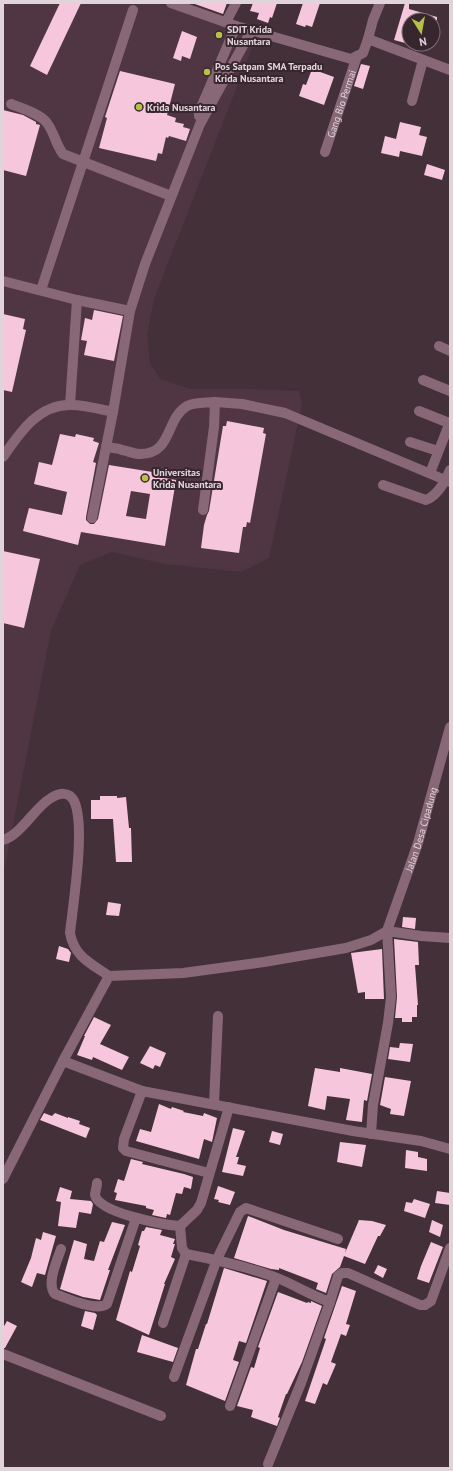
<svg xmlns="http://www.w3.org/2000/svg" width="453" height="1471" font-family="'PT Sans',sans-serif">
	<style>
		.built { fill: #503642 }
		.building { fill: #f6c7dc; fill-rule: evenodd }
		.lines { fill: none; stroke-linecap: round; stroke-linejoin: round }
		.minor { stroke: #886876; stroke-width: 10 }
		.poi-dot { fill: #b7c148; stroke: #38262e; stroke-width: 1.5 }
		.labels { text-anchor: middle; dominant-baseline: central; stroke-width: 4; stroke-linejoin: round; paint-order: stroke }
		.poi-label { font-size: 10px; font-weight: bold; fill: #e0d3d9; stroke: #38262e; text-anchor: start }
		.street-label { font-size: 10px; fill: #e0d3d9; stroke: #38262e }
	</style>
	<rect width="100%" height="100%" fill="#433038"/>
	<path class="built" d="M3,3H157L256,38L154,299L147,335L150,363L160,379L190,389H245L299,391L302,404L269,558L241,572L165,564L112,552L80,565L51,631L3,876Z"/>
	<path class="building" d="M60,3H81L47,75L30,66Z
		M192,3H227L223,14Z
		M253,3H277L272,18L270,17L268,23L257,19L259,13L250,11Z
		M303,3H320L312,27L306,25L305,27L296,24Z
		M405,3H409V9L437,17V20H409V44L394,40Z
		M182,31L197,37L190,59L182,56L181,61L173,58Z
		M361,64L370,66L363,89L354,86Z
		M312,69L334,77L324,105L299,96L303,84L306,85Z
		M120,71L175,84L167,115L176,118L175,122L184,124L183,127L190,129L186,141L169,136L168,138L166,137L162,154L158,153L156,161L99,148L107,118L105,117Z
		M3,110L23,115L36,122V124L40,125L26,176L3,170Z
		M400,122L421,127L419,135L427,137L422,156L400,151L399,157L381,153L385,136L396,139Z
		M427,164L445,170L442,180L424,175Z
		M94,310L123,316L114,361L84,355L87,341L81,340L85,318L92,320Z
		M3,314L25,319L23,329L26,330L12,392L3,390Z
		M227,421L264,428L263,433L266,434L250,523L247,522L246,527H243L239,553L201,548L204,525L207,515L209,511L223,426H226Z
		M60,434L75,437L76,434L94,438L93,441L99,443L93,462L96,463L86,517V520L90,524H94L98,519L109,465L165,474L164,478L176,480L165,546L81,532L78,545L23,531L29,508L62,515L67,492L34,484L39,462L52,465ZM131,491L150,494L146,519L126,516Z
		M3,551L40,559L24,628L3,623Z
		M100,796H117V798L126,797L129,828H131L132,862H116L113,819H91V800H100Z
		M108,902L121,904L119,916L106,915Z
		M403,917L416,918L415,929L402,927Z
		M394,939L418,942L419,965H415L418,1005H417V1017H412V1022H402V1018H395L397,997Z
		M59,946L68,949L71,953L69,962L56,959Z
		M382,949L384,999H365V992L358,993L351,953Z
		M94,1017L111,1025L100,1044L129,1057L122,1070L93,1057L92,1060L77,1055L85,1036H84Z
		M400,1043L413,1044L410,1062L388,1059L390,1047L399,1048Z
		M150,1046L166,1053L160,1067L155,1065L153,1069L140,1063Z
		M315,1068L340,1072V1068L372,1074L367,1101L364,1100L362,1122L346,1120L350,1099L327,1096L325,1110L308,1106Z
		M385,1077L411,1081L404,1116L390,1114L391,1109L380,1105Z
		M159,1104L171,1109L172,1107L184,1111L183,1112L203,1116L204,1113L217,1118L212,1142L204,1139L199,1159L136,1141L140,1129L151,1132Z
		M44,1113L52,1116L55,1113L68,1118V1117L80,1121L79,1124L90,1128L86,1138L40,1120Z
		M233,1128L245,1131L236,1157H239L237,1164L246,1166L243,1176L222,1172Z
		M272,1131L283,1134L280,1145L269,1142Z
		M340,1142L366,1145L362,1167L337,1162Z
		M406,1150L418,1152V1157L427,1159V1171L405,1168Z
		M131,1159L143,1162L142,1164L184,1174L193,1177L191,1189L184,1187L182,1194L176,1193L170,1215L167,1214L166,1218L152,1215L154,1210L146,1208V1206L115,1200L117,1193L114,1192L118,1179L124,1181Z
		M218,1186L235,1192L230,1205L218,1202L219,1200L214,1199Z
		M60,1187L72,1191L70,1199L91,1201L93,1204L91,1214L79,1212L76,1228L58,1226L61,1202L56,1201Z
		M437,1191L450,1193V1205L435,1203Z
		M414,1199L430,1204L425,1218L404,1211L406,1202L412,1203Z
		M248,1216L284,1230L346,1249L345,1253L359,1220L372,1221L386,1225L380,1236H378L365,1264L344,1256L340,1267L332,1274L326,1293L316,1289L318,1283L279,1268V1270L271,1269L234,1258Z
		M432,1220L443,1225L440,1237L429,1232Z
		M112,1222L125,1225L108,1270H110L100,1300L83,1297L60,1289L74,1240L87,1244L84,1259L94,1261L100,1241L104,1242Z
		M146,1227L162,1230L160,1235L175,1239L173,1244H175L171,1257L175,1259L164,1284H165L149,1335L116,1320L130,1271L132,1272L140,1246L138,1245L142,1231H144Z
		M43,1232L56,1236L45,1275L37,1273L32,1287L21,1282L31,1258L36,1238L41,1240Z
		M431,1242L443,1247L429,1283L417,1279L421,1266Z
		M378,1265L387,1269L383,1278L374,1273Z
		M224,1268L267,1281L246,1343L239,1341L233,1360L239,1362L225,1401L186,1385L196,1349H198L206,1324H207Z
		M342,1286L356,1291L346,1324L350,1325L346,1336L341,1334L331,1362L336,1364L327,1385L323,1383L315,1404L305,1401L326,1339L324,1338Z
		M278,1292L307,1303L308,1302L311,1303V1301L322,1306L302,1362L287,1394H286L278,1417L280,1418L277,1426L251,1417L253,1410L237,1406L251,1367L254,1368L260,1348L258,1347Z
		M85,1311L95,1313L97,1315L93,1330L81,1326Z
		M7,1321L17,1326L5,1348H3V1328Z
		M142,1335L178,1348L173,1362L137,1352Z"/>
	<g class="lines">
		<g class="minor">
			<path d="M171,3L236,26L351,59L363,53L368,39L450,70"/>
			<path d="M226,22L236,3"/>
			<path d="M368,39L373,20L380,3"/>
			<path d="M412,101L423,60"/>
			<path d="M11,104C21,108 41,114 47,123C54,132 56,145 63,154L171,196"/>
			<path d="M199,116V112L236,26"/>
			<path id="s1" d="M325,152L357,56"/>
			<path d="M3,281L77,300L130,311"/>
			<path d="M41,290L133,10"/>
			<path d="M439,346L450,351"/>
			<path d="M423,380L450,391"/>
			<path d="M215,402L242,404L285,413L450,482"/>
			<path d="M70,405L77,300"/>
			<path d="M419,411L449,423"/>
			<path d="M410,442L438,451"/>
			<path d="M106,447C111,448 117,448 122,450C128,451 134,454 140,454C173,454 165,419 187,406C195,402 206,403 215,402L214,427L203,510"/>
			<path d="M3,457C19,434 38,404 71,405C85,405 99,409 113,412"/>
			<path d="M430,473L450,422"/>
			<path d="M383,485L426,500C438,495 445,482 450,470"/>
			<path d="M92,518L113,412L130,311L145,264L200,124L251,31"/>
			<path d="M3,840C21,835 35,807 51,798C59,793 69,791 74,801C86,825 73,904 70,933C74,956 90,963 109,976"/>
			<path d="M63,1061L142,1091L353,1131L421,1141L450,1149"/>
			<path d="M142,1091L124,1139L123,1148L126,1151L209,1173"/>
			<path d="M214,1104L218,1016"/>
			<path id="s2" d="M371,1134L373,1105L388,1023L391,997L387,931L418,843L450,727"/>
			<path d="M3,1179L63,1061L109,976L183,973L264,962L346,948L371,940L387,931L421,936L450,938"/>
			<path d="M97,1183C97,1187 95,1192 95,1195C98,1213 165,1225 180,1226L197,1210L201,1203L229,1107"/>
			<path d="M180,1226L182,1248L186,1254C218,1260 251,1267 282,1280C298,1287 313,1296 330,1302L338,1276L342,1273H348L420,1305H425L431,1301L450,1248"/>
			<path d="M61,1249C57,1261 46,1284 55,1294C67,1298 96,1312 107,1304L136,1218"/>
			<path d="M163,1323L186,1254"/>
			<path d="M3,1354L161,1416"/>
			<path d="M174,1377L217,1259L240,1212L246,1208L338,1239"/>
			<path d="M230,1406L276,1278"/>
			<path d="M268,1464L301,1383L330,1302"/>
		</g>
	</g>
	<g class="poi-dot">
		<circle cx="219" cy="35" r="4"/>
		<circle cx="207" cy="72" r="4"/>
		<circle cx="139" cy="107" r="4"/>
		<circle cx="145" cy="478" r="4"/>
	</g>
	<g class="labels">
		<g class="poi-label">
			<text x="227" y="29">SDIT Krida<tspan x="227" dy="12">Nusantara</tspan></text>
			<text x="215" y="66">Pos Satpam SMA Terpadu<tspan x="215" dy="12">Krida Nusantara</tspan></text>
			<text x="147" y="107">Krida Nusantara</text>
			<text x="153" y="472">Universitas<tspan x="153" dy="12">Krida Nusantara</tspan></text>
		</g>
		<g class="street-label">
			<text stroke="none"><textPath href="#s1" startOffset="51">Gang Bio Permai</textPath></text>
			<text stroke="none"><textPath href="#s2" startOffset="312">Jalan Desa Cipadung</textPath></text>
		</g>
	</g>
	<rect width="453" height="1471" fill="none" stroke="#e0d3d9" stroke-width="8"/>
	<g transform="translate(421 32) rotate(169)"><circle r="19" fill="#38262e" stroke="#7b6b72"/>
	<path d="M0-3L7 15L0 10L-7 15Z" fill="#b7c148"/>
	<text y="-6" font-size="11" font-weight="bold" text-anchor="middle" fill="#e0d3d9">N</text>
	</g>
</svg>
